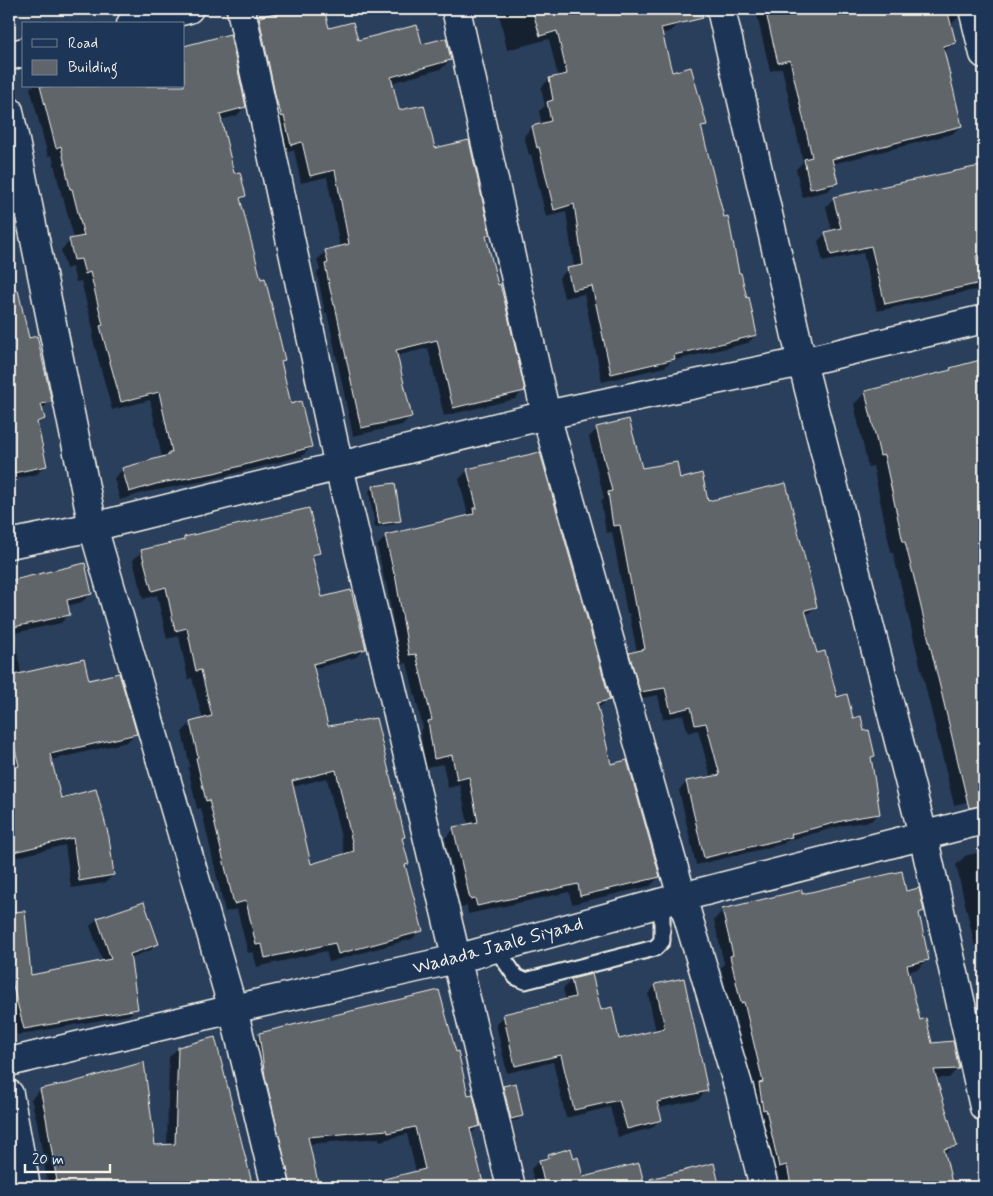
<svg xmlns="http://www.w3.org/2000/svg" width="993" height="1196" font-family="Mynerve,sans-serif">
	<style>
		.shadow { fill: #0007; fill-rule: evenodd }
		.building { fill: #60656b; stroke: #f4f1e8; fill-rule: evenodd }
		.lines { fill: none; stroke-linecap: round; stroke-linejoin: round }
		.service-casing { stroke: #f4f1e8; stroke-width: 19 }
		.minor-casing { stroke: #f4f1e8; stroke-width: 31 }
		.tertiary-casing { stroke: #f4f1e8; stroke-width: 31 }
		.secondary-casing { stroke: #f4f1e8; stroke-width: 31 }
		.service { stroke: #1d3557; stroke-width: 15 }
		.minor { stroke: #1d3557; stroke-width: 28 }
		.tertiary { stroke: #1d3557; stroke-width: 28 }
		.secondary { stroke: #1d3557; stroke-width: 28 }
		.labels { text-anchor: middle; dominant-baseline: central; stroke-width: 4; stroke-linejoin: round; paint-order: stroke }
		.street-label { font-size: 19px; fill: #f4f1e8; stroke: #1d3557 }
	</style>
	<rect width="100%" height="100%" fill="#2a3f5b"/>
	<filter id="ink" filterUnits="userSpaceOnUse"><feTurbulence type="fractalNoise" baseFrequency=".02" numOctaves="2"/><feDisplacementMap in="SourceGraphic" scale="10" xChannelSelector="R" yChannelSelector="G"/><feConvolveMatrix kernelMatrix="1 2 1 2 8 2 1 2 1" color-interpolation-filters="sRGB"/></filter>
	<g filter="url(#ink)">
		<path class="shadow" d="M298,9H323L328,29L357,42L421,46L450,60L441,69L391,83L398,112L434,150L489,234L485,238L523,391L515,399L444,416L428,348L396,356L410,417L402,425L353,436L327,312L325,313L317,273L320,270L317,260L326,251L340,248L327,177L301,183L294,150L283,153L251,27L259,19Z
			M498,9H676L679,23L671,31L661,34L671,73L705,124L701,129L738,275L756,335L748,343L671,361L665,367L602,382L584,294L564,298L559,278L568,269L574,268L566,212L546,217L531,154L529,155L524,136L532,127L542,125L539,111L545,106L541,88L549,79L558,77L549,39L507,50Z
			M758,9H957L958,18L950,25L954,43L943,52L961,126L952,134L832,164L836,182L828,191L802,197L796,169L803,162L782,68L770,71L756,11Z
			M229,35L245,107L236,116L220,120L233,175L244,196L240,200L283,360L280,363L290,405L311,447L302,456L205,481L146,492L120,500L114,478L123,469L162,458L150,400L112,410L92,336L94,333L81,281L76,282L72,267L66,269L61,250L70,241L74,239L63,197H62L52,155L48,156L30,88L32,86H184V48Z
			M984,166V288L877,311L863,253L823,262L818,241L826,233L832,231L826,206L834,198Z
			M9,263L28,340L50,401L41,410L44,419L36,426L45,466L37,474L9,480Z
			M984,361V798L954,805L893,553H891L873,466L868,467L854,404L866,392L948,372L951,369Z
			M597,429L641,470L679,480L707,503L816,607L805,616L816,655L836,698L863,732L874,756L870,759L879,813L871,821L845,825L786,841L783,844L696,865L679,790L687,782L711,778L698,730L688,733L683,715L663,719L658,695L633,700L622,662L630,654L637,652L629,613H627L612,532L606,533L601,501L604,498L589,437Z
			M468,470L609,699L597,709L610,766L659,877L650,886L572,904L569,892L468,914L467,906L461,908L445,838L454,829L468,825L460,785L448,788L443,764L426,767L420,731L423,728L407,663L401,664L386,582L385,583L377,546L386,537L466,517L468,515L459,479Z
			M373,487L400,520L396,524L375,527L369,491Z
			M9,503L14,522L9,527Z
			M184,538L318,553L312,559L321,599L365,648L356,657L313,669L327,728L403,837L401,839L408,863L404,867L421,930L412,939L329,962L326,951L257,967L253,952L248,953L237,909L225,912L201,808L197,809L188,768L190,766L182,732L191,723L203,720L192,678L188,679L179,636L167,639L157,595L143,599L133,560L142,551L180,542ZM327,778L345,855L310,865L292,787Z
			M84,565L91,594L82,602L67,606L69,614L61,623L14,633L21,674L88,682L135,734L127,742L51,760L60,800L113,875L105,883L71,888L65,845L9,859V582Z
			M984,851V944L975,946L956,865L965,856Z
			M906,892L923,911L918,916L927,960L918,969L907,972L919,1021L931,1045L958,1068L949,1078H936L955,1145L944,1155L952,1187H780L778,1173L770,1175L753,1091L734,1011L731,1012L721,967L724,964L714,920L723,910L802,896Z
			M144,903L157,943L151,950L130,958L136,1008L129,1015L17,1035L9,1003V948L27,945L30,976L103,962L90,926L97,919Z
			M571,980L600,1012L618,1041L656,1032L648,994L656,985L706,1091L698,1100L658,1108L660,1119L652,1128L618,1137L610,1107L566,1118L553,1062L507,1073L496,1024L504,1016L566,1000L563,989Z
			M260,1035L467,1097L479,1126L471,1134L481,1181L487,1180L489,1187H359L416,1172L407,1134L380,1141L379,1138L308,1144L318,1187H282L251,1043Z
			M214,1038L250,1187H48L37,1122L31,1099L40,1090L62,1085L154,1147L167,1146L169,1057L178,1048Z
			M504,1087L522,1116L518,1120L507,1122L500,1091Z
			M549,1156L582,1178L642,1182L713,1164L718,1187H535L531,1169L539,1161L545,1160Z"/>
		<path class="building" d="M290,9H324L329,28L353,22L358,40L417,25L422,44L446,38L451,60L391,77L399,110L424,105L435,148L469,140L490,234L486,236L498,285L500,284L506,307L525,391L453,408L437,340L396,350L412,417L361,428L335,305H334L330,289L325,264L328,263L325,250L349,244L335,170L310,176L302,142L291,145L284,116L282,117L276,99L259,17Z
			M532,9H702L703,18L661,28L672,72L691,67L707,125L701,126L724,217L728,216L739,273H741L747,298L749,297L757,335L674,355L675,359L611,374L592,286L572,290L567,268L583,265L574,204L554,210L539,147L537,148L532,126L551,121L547,102L553,100L549,78L567,74L557,31L540,36Z
			M765,9H947L956,43L943,46L962,126L832,159L838,183L810,189L804,159L812,157L790,60L778,63Z
			M230,34L246,107L220,114L234,173L240,172L246,196L240,198L261,279L265,278L285,360L281,361L291,404L301,401L312,447L214,473L156,484L129,492L122,468L169,455V452H172L159,392L121,402L100,326L103,325L90,272L85,274L81,259L74,260L69,239L84,236L72,189H70L61,146L56,148L40,86H184V46Z
			M984,165V254L976,256L981,283L885,304L871,246L831,255L825,232L841,228L833,197Z
			M18,290L29,338L37,336L52,402L41,404L45,419L37,422L47,466L9,474V291Z
			M984,359V805L969,808L915,582L905,542H903L884,455L880,456L865,391L951,370L950,368Z
			M629,419L642,468L677,462L680,479L702,473L708,501L786,483L817,607L805,610L817,653L825,651L837,697L847,694L853,718L861,716L864,731L869,730L875,756L871,757L880,814L854,818L791,834L792,837L704,858L686,781L720,775L706,723L695,725L691,707L671,712L665,688L640,692L629,653L645,649L637,606H635L620,525L613,526L608,492L612,491L596,427Z
			M540,452L610,700L597,703L611,764L627,760L660,877L580,896L578,884L477,906L475,898L470,899L453,827L478,822L469,777L457,780L452,755L434,759L428,721L432,720L416,654L409,655L395,574H394L385,535L474,514L473,508H477L467,469Z
			M395,483L401,521L379,524L373,486Z
			M309,508L320,553L312,555L322,597L351,590L366,649L313,664L328,726L376,718L405,837L402,838L409,864L405,865L423,931L338,954L335,943L265,958L262,944L256,945L246,901L234,904L209,800L206,801L196,758L198,757L190,722L212,716L201,670L196,671L187,628L175,631L166,587L152,591L141,550L184,540V537ZM336,770L354,851L311,864L292,781Z
			M85,563L92,594L67,600L70,615L9,628V581Z
			M84,659L89,680L119,673L137,734L50,754L61,798L96,789L109,837L114,875L79,881L73,838L9,853V769L19,766L9,724V676Z
			M902,871L906,891L919,888L924,911L919,913L929,960L907,965L920,1020L926,1018L932,1043L953,1041L959,1069L934,1070L957,1146L944,1149L953,1187H808L806,1182L791,1185L787,1165L779,1167L766,1109L763,1110L759,1083L763,1082L744,1002L741,1003L730,956L733,955L722,909L802,890V894Z
			M144,902L159,944L130,954L138,1009L24,1029L9,971V912L25,911L31,975L111,959L97,918Z
			M592,974L601,1010L612,1007L619,1039L665,1028L655,984L684,978L708,1091L657,1102L662,1120L627,1129L619,1100L574,1110L561,1055L515,1066L503,1014L575,997L571,979Z
			M439,990L456,1052L458,1051L468,1095L473,1094L480,1126L470,1129L484,1187H385L384,1179L425,1169L415,1127L388,1133L387,1130L308,1137L319,1187H291L265,1076L259,1033Z
			M215,1037L253,1187H58L45,1112L40,1089L63,1084V1085L144,1062L155,1145L175,1144L178,1047Z
			M516,1083L523,1116L511,1119L503,1086Z
			M571,1148L574,1159L578,1157L583,1177L639,1163L645,1187H545L539,1160L549,1158L548,1155Z
			M714,1163L719,1184L705,1187H651L650,1179Z"/>
		<g class="lines">
			<g class="service-casing">
				<path id="service" d="M496,948L516,977L525,981L655,948L662,941V903"/>
			</g>
			<g class="minor-casing">
				<path id="minor" d="M241,9L339,467L511,1187
					M456,9L546,415L682,897L740,1092L764,1187
					M721,9L802,362L923,835L984,1107
					M973,9L984,54
					M131,24L189,9
					M9,56L24,52
					M9,544L93,527L546,415L802,362L984,319
					M9,1094L26,1187"/>
			</g>
			<g class="tertiary-casing">
				<path id="tertiary" d="M9,111L93,527L233,1009L276,1187"/>
			</g>
			<g class="secondary-casing">
				<path id="secondary" d="M9,1062L233,1009L456,959L682,897L984,820"/>
			</g>
			<use href="#service" class="service"/>
			<use href="#minor" class="minor"/>
			<use href="#tertiary" class="tertiary"/>
			<use href="#secondary" class="secondary"/>
		</g>
	</g>
	<g class="labels">
		<g class="street-label">
			<text transform="translate(498 946) rotate(-15)">Wadada Jaale Siyaad</text>
		</g>
	</g>
	<rect width="993" height="1196" fill="none" stroke="#1d3557" stroke-width="30"/>
	<rect x="15" y="15" width="963" height="1166" fill="none" stroke="#f4f1e8" stroke-width="2" filter="url(#ink)"/>
	<rect x="22" y="22" width="162" height="65" fill="#1d3557" stroke="#738091"/>
	<rect x="32" y="39" width="25" height="8" fill="#1d3557" stroke="#738091"/>
	<text x="68" y="48" font-size="15" fill="#f4f1e8">Road</text>
	<rect x="32" y="60" width="25" height="15" fill="#60656b" stroke="#738091"/>
	<text x="68" y="72" font-size="15" fill="#f4f1e8">Building</text>
	<path d="M25 1164v8h85v-8" fill="none" stroke="#f4f1e8" stroke-width="2.5"/>
	<text x="32" y="1164" font-size="15" fill="#f4f1e8" stroke="#1d3557" stroke-width="4" paint-order="stroke">20 m</text>
</svg>
